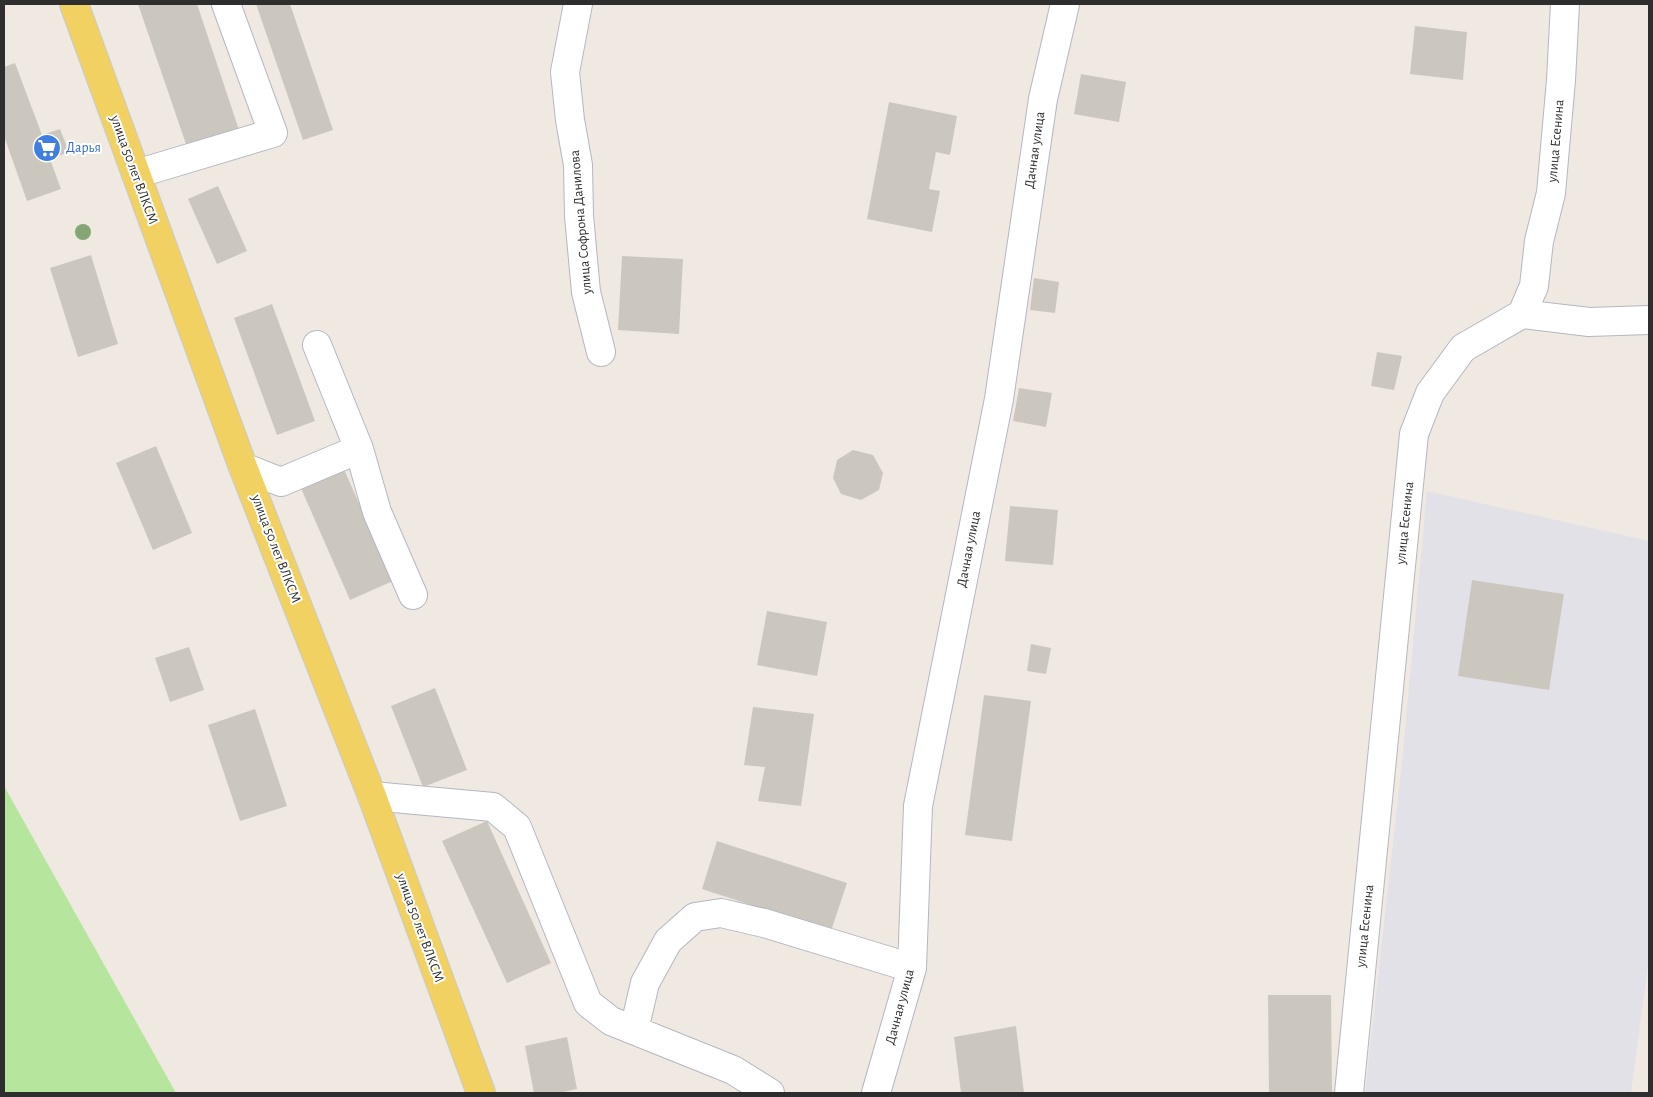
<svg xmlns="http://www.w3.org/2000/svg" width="1653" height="1097" font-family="'Alegreya Sans',sans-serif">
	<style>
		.industrial { fill: #e3e1e8 }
		.green { fill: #b6e59e }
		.building { fill: #cbc7bf }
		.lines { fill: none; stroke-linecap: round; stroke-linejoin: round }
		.minor-casing { stroke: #b4b7c1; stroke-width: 30 }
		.major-casing { stroke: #c9c9c9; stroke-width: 30 }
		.minor { stroke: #fff; stroke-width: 28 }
		.major { stroke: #f2d163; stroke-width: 28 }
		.tree { fill: #84a574 }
		.labels { text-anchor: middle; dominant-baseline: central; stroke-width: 4; stroke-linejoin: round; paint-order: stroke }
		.street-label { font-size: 14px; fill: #2e2e2e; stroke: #fff }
		.shop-label { font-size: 14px; fill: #366cbe; stroke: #fff; text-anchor: start }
	</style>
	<rect width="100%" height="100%" fill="#efe9e1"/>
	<path class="industrial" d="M1427,491L1649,541V958L1631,1093H1365L1402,762Z"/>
	<path class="green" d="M4,786L176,1093H4Z"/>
	<path class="building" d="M138,4H197L240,133L188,150Z
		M256,4H290L333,130L303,140Z
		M1415,26L1467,32L1463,80L1410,74Z
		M15,63L42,135L60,129L69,152L50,159L61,189L27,201L4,136V67Z
		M1081,74L1126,82L1119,122L1074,114Z
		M889,102L957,116L950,155L936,152L929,189L940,191L932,232L867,219Z
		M218,186L247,251L217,264L188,199Z
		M91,255L118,344L78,357L50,268Z
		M622,256L683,259L679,334L618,330Z
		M1034,278L1059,282L1055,313L1030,310Z
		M272,304L315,421L277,435L234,318Z
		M1377,352L1402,356L1394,390L1371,386Z
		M1019,388L1052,393L1046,427L1013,421Z
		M156,446L192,533L153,550L116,463Z
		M853,450L873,455L883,473L879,490L861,500L841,494L833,478L837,460Z
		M343,467L393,581L350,600L300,486Z
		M1010,506L1058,510L1053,565L1005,561Z
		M1472,580L1564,594L1549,690L1458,676Z
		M767,611L827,622L817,676L757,665Z
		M1031,644L1051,648L1046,674L1027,671Z
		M189,647L204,690L170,702L155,658Z
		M435,688L467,770L423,787L391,706Z
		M984,695L1031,701L1012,841L965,835Z
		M753,707L814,714L801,806L758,801L765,767L744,765Z
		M255,709L287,806L240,821L208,725Z
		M487,821L551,963L507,983L442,841Z
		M717,841L847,883L831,931L702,889Z
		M1268,995H1331L1332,1093H1269Z
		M1016,1026L1024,1093H961L954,1037Z
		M567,1037L577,1089L558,1093H534L525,1046Z"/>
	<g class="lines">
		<g class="minor-casing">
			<path id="minor" d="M578,4L565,72L570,120L578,165L579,216L586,292L601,352
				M136,174L273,133L226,4
				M1522,314L1589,322L1649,320
				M359,449L377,512L413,595
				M243,467L281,482L359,449L317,345
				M372,796L493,807L517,827L588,1003L611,1021L733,1070L770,1093
				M634,1030L645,983L668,941L695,917L721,913L764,923L912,968
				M876,1093L912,968L918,806L999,399L1043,99L1065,4
				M1349,1093L1414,434L1430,393L1463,348L1522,314L1534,286L1539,241L1551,193L1561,80L1565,4"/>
		</g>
		<g class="major-casing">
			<path id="major" d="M74,4L243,467L372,796L481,1093"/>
		</g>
		<use href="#minor" class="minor"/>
		<use href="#major" class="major"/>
	</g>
	<circle class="tree" cx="83" cy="232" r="8"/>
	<defs>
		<g id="supermarket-disc" transform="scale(1.4375)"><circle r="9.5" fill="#3f7fe0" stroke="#fff"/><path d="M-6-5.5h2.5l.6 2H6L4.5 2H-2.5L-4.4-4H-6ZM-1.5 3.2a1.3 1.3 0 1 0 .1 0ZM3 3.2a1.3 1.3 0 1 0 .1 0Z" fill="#fff"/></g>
	</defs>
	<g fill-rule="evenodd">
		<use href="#supermarket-disc" x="47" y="148"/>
	</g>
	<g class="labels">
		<g class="street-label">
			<text transform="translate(1556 141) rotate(-85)">улица Есенина</text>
			<text transform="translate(1035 150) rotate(-82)">Дачная улица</text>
			<text transform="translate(134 170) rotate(70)">улица 50 лет ВЛКСМ</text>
			<text transform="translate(581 222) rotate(-95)">улица Софрона Данилова</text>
			<text transform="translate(1405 523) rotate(-84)">улица Есенина</text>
			<text transform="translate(276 549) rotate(69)">улица 50 лет ВЛКСМ</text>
			<text transform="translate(969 549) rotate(-79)">Дачная улица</text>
			<text transform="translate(1365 926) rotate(-84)">улица Есенина</text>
			<text transform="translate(420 928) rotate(70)">улица 50 лет ВЛКСМ</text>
			<text transform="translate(900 1007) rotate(-75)">Дачная улица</text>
		</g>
		<g class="shop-label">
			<text x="66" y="148">Дарья</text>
		</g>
	</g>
	<rect width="1653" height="1097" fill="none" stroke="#2e2e2e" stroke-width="10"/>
</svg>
